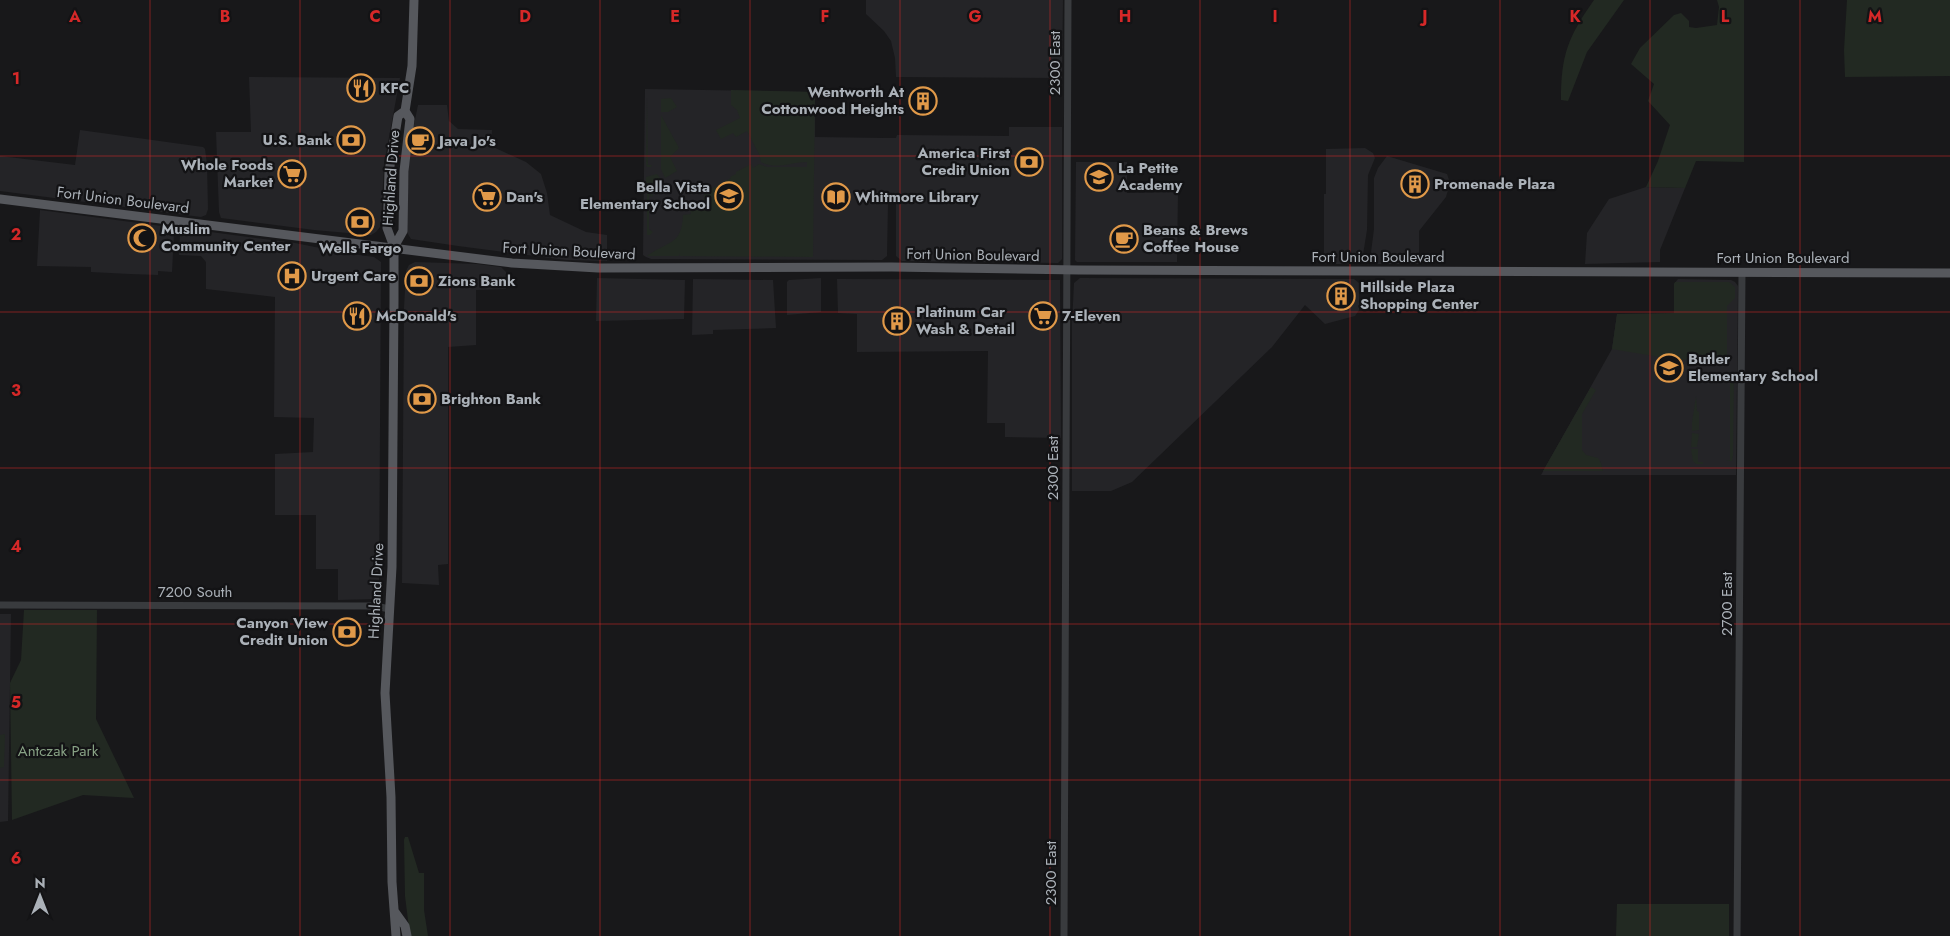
<svg xmlns="http://www.w3.org/2000/svg" width="1950" height="936" font-family="Jost,sans-serif">
	<style>
		.built { fill: #242427 }
		.green { fill: #222922 }
		.lines { fill: none; stroke-linecap: round; stroke-linejoin: round }
		.minor { stroke: #393b3e; stroke-width: 7 }
		.major { stroke: #56585d; stroke-width: 9 }
		.grid { fill: none; stroke: #d62828; stroke-width: 1; stroke-opacity: 0.55 }
		.labels { text-anchor: middle; dominant-baseline: central; stroke-width: 4.5; stroke-linejoin: round; paint-order: stroke }
		.street-label { font-size: 15px; fill: #abb1b8; stroke: #131315 }
		.poi-label { font-size: 15px; font-weight: bold; fill: #abb1b8; stroke: #131315; text-anchor: start }
		.park-label { font-size: 15px; fill: #87a184; stroke: #131315 }
		.grid-label { font-size: 16px; text-anchor: middle; font-weight: bold; fill: #d62828; stroke: #131315; stroke-width: 4.5; stroke-linejoin: round; paint-order: stroke }
	</style>
	<rect width="100%" height="100%" fill="#18181a"/>
	<path class="built" d="M866,0H1063L1062,78L896,77L895,58L891,41L884,31L866,14Z
		M249,77L400,78L384,164L381,222L380,227L376,232L371,235L314,230L221,218L219,212L216,132H251Z
		M645,89L815,92V137L884,138H896L897,135L1009,136V127H1062V259L1058,263L902,261L896,256V203H888L887,256L882,260L651,259L646,257L643,255Z
		M418,105H447L449,121L458,129L492,130L491,146L526,162L541,174L547,193L550,215L586,232L607,235V261L566,260L458,246L411,239L406,231L409,164L411,140Z
		M80,130L203,147L205,149L207,164L208,209L206,215L201,217L0,191V156L75,165Z
		M1365,148L1373,153L1375,158L1368,175L1367,230L1362,261L1358,264H1324V194H1326V149Z
		M1387,156L1447,174L1450,183L1446,197L1419,231V264H1376L1370,260L1374,229V178L1378,168Z
		M1076,162H1127V193L1178,192L1177,262H1077L1075,260Z
		M1646,187L1685,188L1660,250V262L1585,264L1587,233L1609,199Z
		M40,210L169,227L174,233L172,272L158,271V275L130,274L91,272V267L37,266Z
		M188,229L295,243L345,253L374,257L381,262L379,594L375,599L338,600V569H316V515H275V454L313,452L314,418L274,417L275,297L206,289V262L201,256L179,255L180,234L183,230Z
		M415,262L477,264L501,267L506,272V289L476,290V345L448,347V564L438,565L439,585L402,583L404,308L406,271L409,265Z
		M597,278L685,280L684,319L596,321Z
		M821,278V312L787,315V282L789,280Z
		M1080,278L1354,279L1359,283V310L1355,316L1325,324L1305,305L1272,347L1132,482L1111,491H1072V324L1074,283Z
		M693,279L773,280L776,328L713,330V334L692,335Z
		M837,279L1060,280L1061,438L1005,437V423H987L988,351L857,352V314L838,313Z
		M1678,279L1731,280L1735,282L1738,286L1736,475H1541L1612,349L1617,314H1674V284Z
		M0,614H11L8,821L0,822Z"/>
	<path class="green" d="M1594,0H1624L1587,52L1568,101L1561,100C1561,55 1568,37 1594,0Z
		M1717,0H1744V162L1696,161L1685,188L1646,187L1658,161L1670,125L1648,101L1654,84L1631,64L1640,48L1674,15L1681,13L1689,21V27L1696,28L1717,25L1719,7Z
		M1847,0H1950V76L1845,77L1844,50Z
		M731,90L815,92L813,257L680,256L679,253V256H647C667,241 682,246 683,215L691,214L689,207L704,199V193L731,178L730,177L736,174V172L751,164L753,168L759,164L767,167H807V162C792,162 776,170 761,162L759,154L747,131L736,137L733,133L721,139L716,130L740,118L737,110L731,105Z
		M647,98L648,165H652L651,167H647L646,164Z
		M671,98L677,107L668,112H661V99Z
		M661,115L679,148L670,157L677,171L665,178L661,169Z
		M657,174L663,182L662,184L646,183V177Z
		M652,193L653,197L649,195V229L653,232L650,235H647V194Z
		M1675,282H1729L1735,287V298L1727,306V362L1672,359L1612,349L1617,314L1674,313V284Z
		M1726,372L1733,373L1734,377L1733,456L1732,461H1726L1730,460V374Z
		M1591,387L1596,390L1582,414V450L1586,455L1598,458L1601,463L1603,471H1543Z
		M1696,396L1697,411L1699,412V430L1692,431V422Z
		M1692,433L1699,434L1697,447H1691Z
		M1691,449H1698V462H1703V464H1696L1693,461Z
		M24,610H97L96,719L134,798L83,795L12,820L10,683L21,660Z
		M5,734L4,767L0,768V735Z
		M405,837H408L419,873H424V910L428,936H410L405,896L404,840Z
		M1617,904H1729V936H1616Z"/>
	<g class="lines">
		<path class="minor" d="M0,605L376,606L389,609
			M1064,936L1068,0
			M1737,936L1742,272"/>
		<path class="major" d="M0,199L512,263L598,268L892,267L1079,270L1950,273
			M394,247L403,231L404,171L410,119L405,111L412,66L414,0
			M395,912L405,926L407,936
			M396,936L392,882L391,797L385,693L392,567L394,301V247L387,228L388,204L389,172L398,116L405,111"/>
	</g>
	<path class="grid" d="M150,0V936M300,0V936M450,0V936M600,0V936M750,0V936M900,0V936M1050,0V936M1200,0V936M1350,0V936M1500,0V936M1650,0V936M1800,0V936M0,156H1950M0,312H1950M0,468H1950M0,624H1950M0,780H1950"/>
	<defs>
		<g id="restaurant-ring" transform="scale(1.4375)"><circle r="9.5" fill="#131315" stroke="#e09949" stroke-width="1.5"/><path d="M-5-6h1v4h1v-4h1v4h1v-4h1v5L-1.5 .5V6h-2V.5L-5-1ZM5-6V6H3V1.5H1.5Q1.5-4 5-6Z" fill="#e09949"/></g>
		<g id="building-ring" transform="scale(1.4375)"><circle r="9.5" fill="#131315" stroke="#e09949" stroke-width="1.5"/><path d="M-4-6H4V6H1V3H-1V6H-4ZM-2.5-4.3h1.7v1.8h-1.7ZM.8-4.3h1.7v1.8H.8ZM-2.5-1h1.7V.8h-1.7ZM.8-1h1.7V.8H.8Z" fill="#e09949"/></g>
		<g id="bank-ring" transform="scale(1.4375)"><circle r="9.5" fill="#131315" stroke="#e09949" stroke-width="1.5"/><path d="M-6-4H6V4H-6ZM0-2.3a2.3 2.3 0 1 0 0 4.6a2.3 2.3 0 1 0 0-4.6Z" fill="#e09949"/></g>
		<g id="cafe-ring" transform="scale(1.4375)"><circle r="9.5" fill="#131315" stroke="#e09949" stroke-width="1.5"/><path d="M-5.5-4.5H6V0H3Q3 3.5 0 3.5H-2.5Q-5.5 3.5-5.5 0ZM3-3.2v2h1.7v-2ZM-6 4.5H4V6H-6Z" fill="#e09949"/></g>
		<g id="supermarket-ring" transform="scale(1.4375)"><circle r="9.5" fill="#131315" stroke="#e09949" stroke-width="1.5"/><path d="M-6-5.5h2.5l.6 2H6L4.5 2H-2.5L-4.4-4H-6ZM-1.5 3.2a1.3 1.3 0 1 0 .1 0ZM3 3.2a1.3 1.3 0 1 0 .1 0Z" fill="#e09949"/></g>
		<g id="school-ring" transform="scale(1.4375)"><circle r="9.5" fill="#131315" stroke="#e09949" stroke-width="1.5"/><path d="M0-5L7-2L0 1L-7-2ZM-4 1L0 2.5L4 1V4Q0 6-4 4Z" fill="#e09949"/></g>
		<g id="library-ring" transform="scale(1.4375)"><circle r="9.5" fill="#131315" stroke="#e09949" stroke-width="1.5"/><path d="M-6-4Q-3-5.5-.7-3.5V5Q-3 3-6 4ZM6-4Q3-5.5 .7-3.5V5Q3 3 6 4Z" fill="#e09949"/></g>
		<g id="mosque-ring" transform="scale(1.4375)"><circle r="9.5" fill="#131315" stroke="#e09949" stroke-width="1.5"/><path d="M3.5-4.9A6 6 0 1 0 3.5 4.9A5 5 0 1 1 3.5-4.9Z" fill="#e09949"/></g>
		<g id="hospital-ring" transform="scale(1.4375)"><circle r="9.5" fill="#131315" stroke="#e09949" stroke-width="1.5"/><path d="M-5-5h3v3.5h4V-5h3V5h-3V1.5h-4V5h-3Z" fill="#e09949"/></g>
	</defs>
	<g fill-rule="evenodd">
		<use href="#restaurant-ring" x="361" y="88"/>
		<use href="#building-ring" x="923" y="101"/>
		<use href="#bank-ring" x="351" y="140"/>
		<use href="#cafe-ring" x="420" y="141"/>
		<use href="#bank-ring" x="1029" y="162"/>
		<use href="#supermarket-ring" x="292" y="174"/>
		<use href="#school-ring" x="1099" y="177"/>
		<use href="#building-ring" x="1415" y="184"/>
		<use href="#school-ring" x="729" y="196"/>
		<use href="#supermarket-ring" x="487" y="197"/>
		<use href="#library-ring" x="836" y="197"/>
		<use href="#bank-ring" x="360" y="222"/>
		<use href="#mosque-ring" x="142" y="238"/>
		<use href="#cafe-ring" x="1124" y="239"/>
		<use href="#hospital-ring" x="292" y="276"/>
		<use href="#bank-ring" x="419" y="281"/>
		<use href="#building-ring" x="1341" y="296"/>
		<use href="#restaurant-ring" x="357" y="316"/>
		<use href="#supermarket-ring" x="1043" y="316"/>
		<use href="#building-ring" x="897" y="321"/>
		<use href="#school-ring" x="1669" y="368"/>
		<use href="#bank-ring" x="422" y="399"/>
		<use href="#bank-ring" x="347" y="632"/>
	</g>
	<g class="labels">
		<g class="street-label">
			<text transform="translate(1055 63) rotate(-90)">2300 East</text>
			<text transform="translate(391 178) rotate(-86)">Highland Drive</text>
			<text transform="translate(123 200) rotate(7)">Fort Union Boulevard</text>
			<text transform="translate(569 251) rotate(3)">Fort Union Boulevard</text>
			<text transform="translate(973 255) rotate(1)">Fort Union Boulevard</text>
			<text x="1378" y="257">Fort Union Boulevard</text>
			<text x="1783" y="258">Fort Union Boulevard</text>
			<text transform="translate(1053 468) rotate(-90)">2300 East</text>
			<text transform="translate(376 591) rotate(-87)">Highland Drive</text>
			<text x="195" y="592">7200 South</text>
			<text transform="translate(1727 604) rotate(-90)">2700 East</text>
			<text transform="translate(1051 873) rotate(-90)">2300 East</text>
		</g>
		<g class="poi-label">
			<text x="380" y="88">KFC</text>
			<text x="904" y="92" text-anchor="end">Wentworth At<tspan x="904" dy="17">Cottonwood Heights</tspan></text>
			<text x="332" y="140" text-anchor="end">U.S. Bank</text>
			<text x="439" y="141">Java Jo's</text>
			<text x="1010" y="153" text-anchor="end">America First<tspan x="1010" dy="17">Credit Union</tspan></text>
			<text x="273" y="165" text-anchor="end">Whole Foods<tspan x="273" dy="17">Market</tspan></text>
			<text x="1118" y="168">La Petite<tspan x="1118" dy="17">Academy</tspan></text>
			<text x="1434" y="184">Promenade Plaza</text>
			<text x="710" y="187" text-anchor="end">Bella Vista<tspan x="710" dy="17">Elementary School</tspan></text>
			<text x="506" y="197">Dan's</text>
			<text x="855" y="197">Whitmore Library</text>
			<text x="161" y="229">Muslim<tspan x="161" dy="17">Community Center</tspan></text>
			<text x="1143" y="230">Beans &amp; Brews<tspan x="1143" dy="17">Coffee House</tspan></text>
			<text x="360" y="248" text-anchor="middle">Wells Fargo</text>
			<text x="311" y="276">Urgent Care</text>
			<text x="438" y="281">Zions Bank</text>
			<text x="1360" y="287">Hillside Plaza<tspan x="1360" dy="17">Shopping Center</tspan></text>
			<text x="916" y="312">Platinum Car<tspan x="916" dy="17">Wash &amp; Detail</tspan></text>
			<text x="376" y="316">McDonald's</text>
			<text x="1062" y="316">7-Eleven</text>
			<text x="1688" y="359">Butler<tspan x="1688" dy="17">Elementary School</tspan></text>
			<text x="441" y="399">Brighton Bank</text>
			<text x="328" y="623" text-anchor="end">Canyon View<tspan x="328" dy="17">Credit Union</tspan></text>
		</g>
		<g class="park-label">
			<text x="58" y="751">Antczak Park</text>
		</g>
	</g>
	<g class="grid-label">
		<text x="75" y="22">A</text>
		<text x="225" y="22">B</text>
		<text x="375" y="22">C</text>
		<text x="525" y="22">D</text>
		<text x="675" y="22">E</text>
		<text x="825" y="22">F</text>
		<text x="975" y="22">G</text>
		<text x="1125" y="22">H</text>
		<text x="1275" y="22">I</text>
		<text x="1425" y="22">J</text>
		<text x="1575" y="22">K</text>
		<text x="1725" y="22">L</text>
		<text x="1875" y="22">M</text>
		<text x="16" y="84">1</text>
		<text x="16" y="240">2</text>
		<text x="16" y="396">3</text>
		<text x="16" y="552">4</text>
		<text x="16" y="708">5</text>
		<text x="16" y="864">6</text>
	</g>
	<g transform="translate(40 896)" stroke="#131315" stroke-width="4" paint-order="stroke">
	<path d="M0-4L9 19L0 12L-9 19Z" fill="#abb1b8"/>
	<text y="-8" font-size="14" font-weight="bold" text-anchor="middle" fill="#abb1b8">N</text>
	</g>
</svg>
